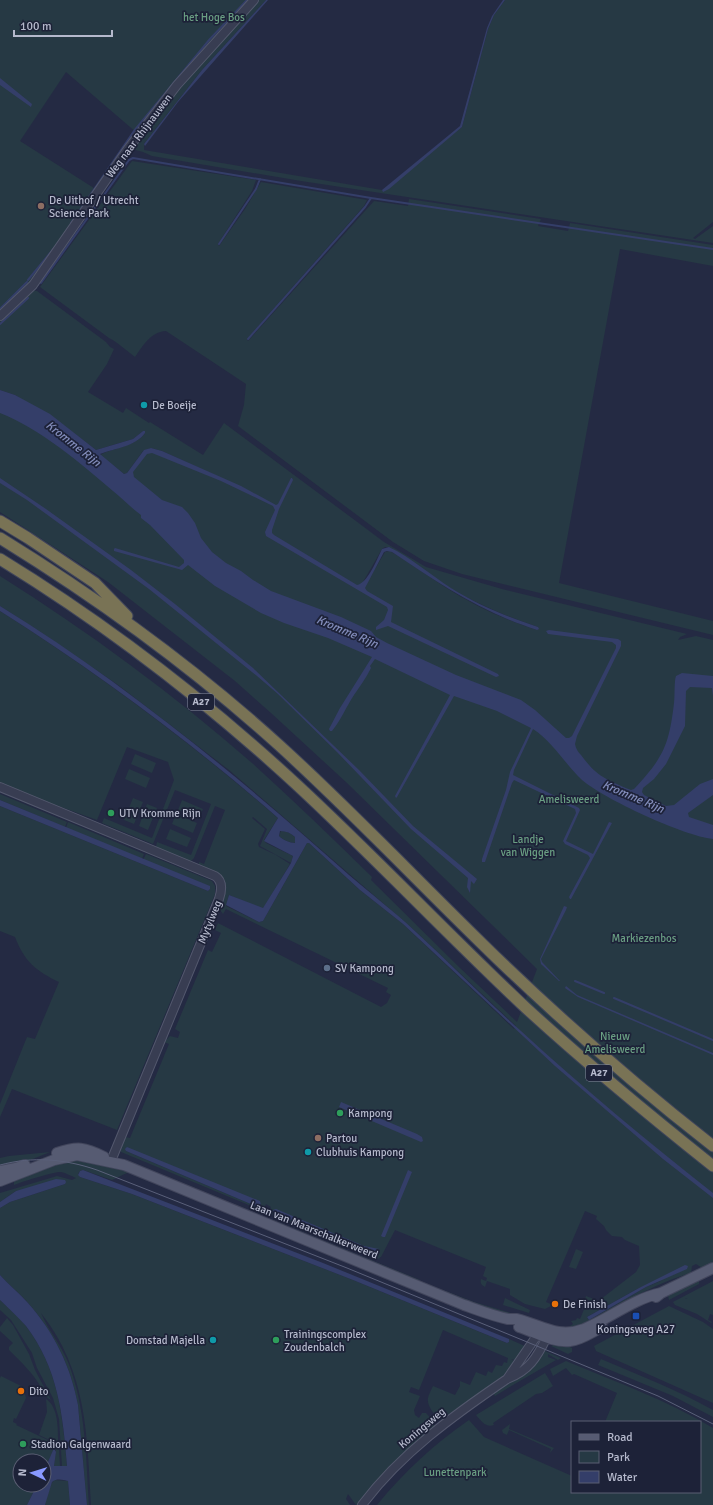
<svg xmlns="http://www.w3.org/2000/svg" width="713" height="1505" font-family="Signika,sans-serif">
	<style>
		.green { fill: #263944; fill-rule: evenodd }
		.water { fill: #343e69; fill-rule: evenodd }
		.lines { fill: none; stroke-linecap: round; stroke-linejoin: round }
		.stream { stroke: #343e69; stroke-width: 2 }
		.minor-casing { stroke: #53586d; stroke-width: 10 }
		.major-casing { stroke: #42465c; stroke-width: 12 }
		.highway-casing { stroke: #40455a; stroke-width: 13 }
		.minor { stroke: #383d52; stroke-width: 8 }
		.major { stroke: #565b72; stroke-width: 10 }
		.highway { stroke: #797355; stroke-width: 11 }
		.tram { stroke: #5a607a; stroke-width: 1 }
		.education-dot { fill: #8d6e63; stroke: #1d2238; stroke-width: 1.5 }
		.culture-dot { fill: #0f9aa8; stroke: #1d2238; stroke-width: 1.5 }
		.leisure-dot { fill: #2e9e5b; stroke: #1d2238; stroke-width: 1.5 }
		.service-dot { fill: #5c6f8a; stroke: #1d2238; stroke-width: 1.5 }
		.food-dot { fill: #e8710a; stroke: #1d2238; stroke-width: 1.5 }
		.transit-dot { fill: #1a4fb4; stroke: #1d2238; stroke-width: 1.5 }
		.labels { text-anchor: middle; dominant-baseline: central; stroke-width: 3.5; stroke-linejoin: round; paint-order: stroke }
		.shield { fill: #1d2238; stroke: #878ca0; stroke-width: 1 }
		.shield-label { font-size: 10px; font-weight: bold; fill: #b5b9cc }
		.park-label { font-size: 11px; fill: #6a9f83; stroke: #1d2238 }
		.street-label { font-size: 11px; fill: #b5b9cc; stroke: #1d2238 }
		.poi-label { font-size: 11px; fill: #b5b9cc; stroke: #1d2238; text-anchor: start }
		.water-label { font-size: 12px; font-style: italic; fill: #828cba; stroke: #1d2238 }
	</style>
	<rect width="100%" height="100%" fill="#242a43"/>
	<path class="green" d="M0,0H253L137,133L66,72L20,141L97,190L38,275L0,313Z
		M256,0H266L202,70L144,144V150L382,190V191L462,127L488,29L494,15L505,0H713V222L693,238L695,239L713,226V243L301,181L152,156L143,152L132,149L159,110Z
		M132,161L256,180L252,191L218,244L219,246L245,209L261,182L367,200L364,206L247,339L248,341L374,201L408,206L409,199L541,219L538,226L568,231L570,223L713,245V266L620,249L559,583L713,621V635L462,574L424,561L393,542L238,426L244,405L246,384L166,331C150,332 143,346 135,357C128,352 116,341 109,338L40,287Z
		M31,290L37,291L106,342L110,347L114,349L107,364L88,392L123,413L126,408L149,423L150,422L203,455L224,423L360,524L384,542L426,567L502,589L687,634L680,637L678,640L696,636L713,640V1265L704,1269L696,1264L692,1266L691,1273C652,1284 617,1307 581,1327L571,1329L570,1326L573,1324L571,1321L576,1320L577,1318L580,1319L585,1307L583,1306L586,1296L599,1301L602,1300L601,1299L636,1272L640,1265L639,1246L625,1240L622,1237L612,1236L606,1230L604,1226L596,1219L597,1216L585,1211L546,1302L553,1305L545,1309L525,1304L510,1295V1289L487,1281L485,1287C481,1285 480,1283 481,1279L486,1281L487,1278L483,1276L486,1267L395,1230L381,1257H380L379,1259L268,1213L271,1207L266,1204L263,1211L121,1152L120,1150L125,1137L130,1138L169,1044L164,1042L170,1036L178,1038L180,1032L175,1029L208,950L212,952L221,933L215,930L218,923L381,1007L387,1003L391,995L386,992L388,988L226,909L223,914C216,907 222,895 224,887L199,865V862L204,864L225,810L215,806L194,858L190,862L156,847L157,842L191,855L211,804L175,790L153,844L102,823L104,818L152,838L174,780L168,762L127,747L97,820L0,785V611C98,673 190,742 278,818L264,840L266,843L293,856L291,863L260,846L267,829L253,817L252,818L265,829L258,844L259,847L276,855L290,864L263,909L229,895L226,906L259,922L263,921L307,843H309L360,890L403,924L514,1029L516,1026L414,930L229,770L118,685L48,637L0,606V576C89,632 173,694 252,763C293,800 333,839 372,877L371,880L460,968L517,1022L537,969L347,783L271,713L235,681L108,582L0,512V407L119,485L148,450L217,476L162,451L151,448L143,451L127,473L124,474L100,455C115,447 134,447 145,433L143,431L133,439L96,450L63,425L15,395L0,390V318ZM385,547L391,548C411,561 431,576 452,589C479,605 508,617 538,627L537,630C505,620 473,605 445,587C426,575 409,562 390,551L385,552L366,584L363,582L382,549ZM126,1149L258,1207L126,1151ZM663,1280L646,1287L589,1320L587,1317L639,1288Z
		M135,754L156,763L152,773L131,764Z
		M129,769L150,778L146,788L125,779Z
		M0,794L67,822L65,827L0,800Z
		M133,798L143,802L134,824L124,820Z
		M182,800L203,809L199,818L178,810Z
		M147,804L157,808L148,830L139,826Z
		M0,806L208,891L210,889L209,886L143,860L146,854L212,881L215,886V894L117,1130L12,1089L0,1117V1104L27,1037L35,1039L59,982C36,971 24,961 15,937L0,931Z
		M176,814L197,823L193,833L172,824Z
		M68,822L144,854L142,859L66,828Z
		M170,829L191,838L187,847L166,839Z
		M281,831C286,831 291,833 295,837L296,843C290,843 283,840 279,836Z
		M50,1152L23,1163L0,1169V1158L9,1156Z
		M72,1158L131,1171L112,1180L83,1170L80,1171L78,1174L80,1177L132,1194L353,1280L507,1343L509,1342V1339L527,1347L518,1361L511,1359L516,1362L501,1378L442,1419C437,1418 435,1415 432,1411C425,1400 428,1397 433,1386L455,1395L460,1386V1381L470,1385L476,1372L486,1376L488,1371L492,1373L496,1365L502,1366L504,1362L507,1363L508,1358L443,1330L419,1390L411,1387L409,1392L420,1396L414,1410L415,1415L419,1418L422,1413H426L434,1422V1427L395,1462L358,1505H356L348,1494L346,1499L350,1505H91C87,1435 87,1371 41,1313C48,1330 61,1345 68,1362C86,1407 86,1458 89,1505H87L78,1405C71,1367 54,1332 28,1303C19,1293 9,1285 0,1275V1208L10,1202L65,1184L16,1191L0,1202V1193L57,1176L72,1180L76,1178C71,1176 66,1173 61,1172C55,1171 21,1182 14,1185V1179Z
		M268,1218L420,1280L416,1282L269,1221Z
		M576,1249L583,1252L576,1269L569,1267Z
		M699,1279V1284L669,1300L668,1296L670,1294Z
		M713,1281V1287L685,1299L713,1287V1315L710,1314L708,1320L712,1322L711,1323L697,1314L675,1305L673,1302Z
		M427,1284L474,1302L561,1328L475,1305L429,1287Z
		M505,1298L530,1310L529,1313L503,1305Z
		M0,1300C9,1309 19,1317 26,1326C59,1370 62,1414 67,1466H62L59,1419L53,1398L37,1368L32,1353L11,1320L0,1310Z
		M669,1306L703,1322L713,1329V1403L596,1351L594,1346Z
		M7,1318L13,1325L29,1354L35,1370L51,1400C45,1397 45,1394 42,1389C33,1373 22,1363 9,1350V1347L13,1343L0,1331V1327Z
		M564,1343L572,1348V1352L568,1354L551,1346L556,1344Z
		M545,1351L561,1358L558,1360L548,1354V1357L556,1360L513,1385L495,1396L493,1393L525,1374L534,1366Z
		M601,1359C639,1375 677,1390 713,1410V1417L673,1396L598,1365Z
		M566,1361C616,1382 667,1400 713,1428V1505H377C404,1472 434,1444 469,1420L484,1437L572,1476V1492H700V1422H605L617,1393L574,1374L572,1375L566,1368L553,1376L550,1369Z
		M545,1373L553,1386L542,1393L536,1394L493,1423L494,1425C486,1428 481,1421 476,1415Z
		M1,1376L23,1387L26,1398L16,1419L14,1418L13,1422L17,1424L16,1425L50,1441L59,1448L60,1466H54L56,1450L46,1443V1444L54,1449L44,1471V1461H20V1485H37L27,1505H0V1378Z
		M46,1399C59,1407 58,1431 58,1444L39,1435L47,1412Z
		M510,1424L509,1429L554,1448L550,1453L551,1449L509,1430L507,1435L503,1433L502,1430Z
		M54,1480L68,1481L70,1505H45C46,1499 50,1484 54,1480Z"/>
	<path class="water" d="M266,0H268L178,102L145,146L144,144L202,70Z
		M503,0H505L494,15L488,29L462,127L389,189L383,192L382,190L460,126L487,28L492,16Z
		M0,78L32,104L31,107L0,85Z
		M0,390L15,395L50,414L96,450L133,439L143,431H145V433C135,447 115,448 100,454L124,474L127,473L144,450L151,448L162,451L241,486L276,505L278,504L291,478H292L293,480L279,509L272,530V533L274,535L357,585C368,583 377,559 382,549L389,547C410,557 431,575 451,588C478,605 508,617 538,627L539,629L537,630C483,613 438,583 392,552L387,551L384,552L365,588L367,591L393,606L391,622L498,674L499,676L496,677L388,626L376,630V627L384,620L388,610L387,607L266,536L265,532L275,510L273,506L221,481L152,453L147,454L133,472L134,477L162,500L182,507L188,513L195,523L201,538L212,552L226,563L241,571L253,580L271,591L341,617L371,631L376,637L387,643L456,675L521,700L535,710L566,738H569L572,736L616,648V645L612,642L548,634L546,631L549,630L618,639L621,641V646L577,736L575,744C576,749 578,752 581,755C597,777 607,780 631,790L634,789C663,758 669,746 674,703C675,696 674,681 676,676L682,673L713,676V696L712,688L690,687L686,691L685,726L666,764L654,779L643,788L642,792L644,795L666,806L674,805L700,784L713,779V795L688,813L689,817L713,825V839C684,836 604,799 582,780C565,764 553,742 533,729L514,770L513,775L579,808L580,810L566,841L593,854L609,822L612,823L571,899H570L569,897L590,858L588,855L565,844L563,841L576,813L575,809L514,780L512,783L485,862H482V859L506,790L510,772L531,728L497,711L454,696L397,797L396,798L395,796L450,695L375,659L370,666L371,668C366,678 360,686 354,695C346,707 341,720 332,731H330L329,729L340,708L372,657L328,638L284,623L261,613L215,586L188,565L182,570L114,551V549L115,548L179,567L184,563V560L150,525L141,518V515C131,508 123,499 113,491C79,462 42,430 0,413Z
		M0,478L46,509L131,570L175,604L253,668L359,770L413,826L477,879L474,884L471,881L470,893L467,887L468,878L411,829L337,752L278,694L257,676L149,589L27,500L0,483Z
		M0,606C125,683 239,777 349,875C371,894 395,912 416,932C452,965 485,999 521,1031C583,1088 647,1141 713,1193V1198L663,1159L555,1066L403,924L360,890L309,843H307L263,921L259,922L226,905L229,895L263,908L291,863L293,856L264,841L278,818C191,742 98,673 0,611ZM280,831C286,831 291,833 295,837V843C290,843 283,840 279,836Z
		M0,800L210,886V889L208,891L181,880L0,806Z
		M564,906L567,907L566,910L541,959L542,962L560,981H559L541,964L540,959Z
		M566,986L577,995L713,1053V1055L578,997L565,988Z
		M341,1102L417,1134L422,1137L423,1141L421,1142L339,1107Z
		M127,1147L260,1201L261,1205L258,1207L126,1151L125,1149Z
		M83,1170L323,1263L509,1339V1342L507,1343L353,1280L132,1194L80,1177L78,1175L80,1171Z
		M408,1170L412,1172L385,1237H383L381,1236Z
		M56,1179L65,1180L66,1182L65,1184L10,1202L0,1208V1202L16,1191Z
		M276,1209L364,1246L379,1249L378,1253L375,1255L274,1213L273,1210Z
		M685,1265L688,1266L687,1269L646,1287L589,1320L587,1317L639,1288Z
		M0,1275C9,1285 19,1293 28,1303C54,1332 71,1367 78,1405L87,1505H70L68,1481C63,1480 57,1478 52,1482L45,1505H27L37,1485H44V1471L54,1448L56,1452L54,1466H67C63,1415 58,1368 26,1326C18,1317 9,1309 0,1300Z"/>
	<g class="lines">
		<path class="stream" d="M71,223L134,131L210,39L247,0
			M219,244L256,189L260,179
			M28,280L55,247
			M41,283L129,160L133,158L371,198L713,249
			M0,309L27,282
			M0,324L28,298
			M248,339L365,207L371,198
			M575,981L604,993
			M614,998L713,1040"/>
		<g class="minor-casing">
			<path id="minor" d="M0,316L33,285L127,150L177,85L254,0
				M0,787L215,876C223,881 222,890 219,899L111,1161
				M362,1505C401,1453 454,1415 507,1379C529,1371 537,1357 547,1337L544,1329L538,1334L507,1379"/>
		</g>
		<g class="major-casing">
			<path id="major" d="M57,1153C77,1146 85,1147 104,1157
				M0,1171L16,1168L25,1165
				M0,1181L54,1160L77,1155L124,1165L464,1305C478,1310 493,1316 508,1319C511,1319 514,1319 517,1319C541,1325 558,1339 584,1329C610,1318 633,1299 661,1293
				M656,1297L661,1293L713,1268
				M519,1327C535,1332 553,1343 570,1341C581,1340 592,1332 602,1327"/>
		</g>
		<g class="highway-casing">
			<path id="highway" d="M0,521L28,538L95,583L127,616
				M0,538C99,599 193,667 280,746C357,816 428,892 503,964C570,1028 640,1089 713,1146
				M0,559C106,624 205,700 296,784C375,857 448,935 526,1008C586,1063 649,1115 713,1166"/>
		</g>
		<use href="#minor" class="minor"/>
		<use href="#major" class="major"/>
		<use href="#highway" class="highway"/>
		<path class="tram" d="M0,1165C33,1156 65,1159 97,1170L347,1268L532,1344L658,1396L713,1424"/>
	</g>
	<g class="education-dot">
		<circle cx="41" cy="206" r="4"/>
		<circle cx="318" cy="1138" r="4"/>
	</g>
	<g class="culture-dot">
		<circle cx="144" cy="405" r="4"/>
		<circle cx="308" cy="1152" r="4"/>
		<circle cx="213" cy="1340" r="4"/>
	</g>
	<g class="leisure-dot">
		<circle cx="111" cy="813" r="4"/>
		<circle cx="340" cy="1113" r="4"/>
		<circle cx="276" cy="1340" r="4"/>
		<circle cx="23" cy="1444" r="4"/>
	</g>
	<circle class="service-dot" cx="327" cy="968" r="4"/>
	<g class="food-dot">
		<circle cx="555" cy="1304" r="4"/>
		<circle cx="21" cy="1391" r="4"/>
	</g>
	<rect class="transit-dot" x="632" y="1312" width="8" height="8" rx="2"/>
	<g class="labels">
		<g class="shield">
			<rect x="188" y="694" width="26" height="16" rx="3"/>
			<rect x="586" y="1065" width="26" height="16" rx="3"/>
		</g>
		<g class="shield-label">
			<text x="201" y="702">A27</text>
			<text x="599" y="1073">A27</text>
		</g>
		<g class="park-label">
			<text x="214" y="17">het Hoge Bos</text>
			<text x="569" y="799">Amelisweerd</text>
			<text x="528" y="839">Landje<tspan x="528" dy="13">van Wiggen</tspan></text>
			<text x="644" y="938">Markiezenbos</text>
			<text x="615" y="1036">Nieuw<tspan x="615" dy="13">Amelisweerd</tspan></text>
			<text x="455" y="1472">Lunettenpark</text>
		</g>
		<g class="street-label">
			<text transform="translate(139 136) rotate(-53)">Weg naar Rhijnauwen</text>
			<text transform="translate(210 922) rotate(-68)">Mytylweg</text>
			<text transform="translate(314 1230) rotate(22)">Laan van Maarschalkerweerd</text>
			<text transform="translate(422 1428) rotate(-40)">Koningsweg</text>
		</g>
		<g class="poi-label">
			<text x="49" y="200">De Uithof / Utrecht<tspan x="49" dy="13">Science Park</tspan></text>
			<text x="152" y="405">De Boeije</text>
			<text x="119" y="813">UTV Kromme Rijn</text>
			<text x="335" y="968">SV Kampong</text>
			<text x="348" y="1113">Kampong</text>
			<text x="326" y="1138">Partou</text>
			<text x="316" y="1152">Clubhuis Kampong</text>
			<text x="563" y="1304">De Finish</text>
			<text x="636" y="1329" text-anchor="middle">Koningsweg A27</text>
			<text x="284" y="1334">Trainingscomplex<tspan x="284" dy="13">Zoudenbalch</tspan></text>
			<text x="205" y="1340" text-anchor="end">Domstad Majella</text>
			<text x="29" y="1391">Dito</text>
			<text x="31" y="1444">Stadion Galgenwaard</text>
		</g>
		<g class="water-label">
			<text transform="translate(73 444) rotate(38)">Kromme Rijn</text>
			<text transform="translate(347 632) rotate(23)">Kromme Rijn</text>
			<text transform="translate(633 797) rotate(23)">Kromme Rijn</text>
		</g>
	</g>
	<rect x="571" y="1421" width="130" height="72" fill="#1d2238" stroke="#5a5e73"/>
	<rect x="579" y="1434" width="20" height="6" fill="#565b72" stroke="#5a5e73"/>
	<text x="607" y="1441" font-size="12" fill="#b5b9cc">Road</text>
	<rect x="579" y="1451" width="20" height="12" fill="#263944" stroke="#5a5e73"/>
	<text x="607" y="1461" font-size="12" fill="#b5b9cc">Park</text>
	<rect x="579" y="1471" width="20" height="12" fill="#343e69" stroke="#5a5e73"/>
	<text x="607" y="1481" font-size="12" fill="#b5b9cc">Water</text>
	<g transform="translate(32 1473) rotate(274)"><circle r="19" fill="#1d2238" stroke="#5a5e73"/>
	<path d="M0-3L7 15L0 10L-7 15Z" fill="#8899ff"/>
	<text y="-6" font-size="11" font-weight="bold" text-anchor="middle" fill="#b5b9cc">N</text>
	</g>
	<path d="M14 30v6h98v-6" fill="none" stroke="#b5b9cc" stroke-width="2"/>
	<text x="20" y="30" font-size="12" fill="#b5b9cc" stroke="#1d2238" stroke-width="3" paint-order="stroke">100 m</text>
</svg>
